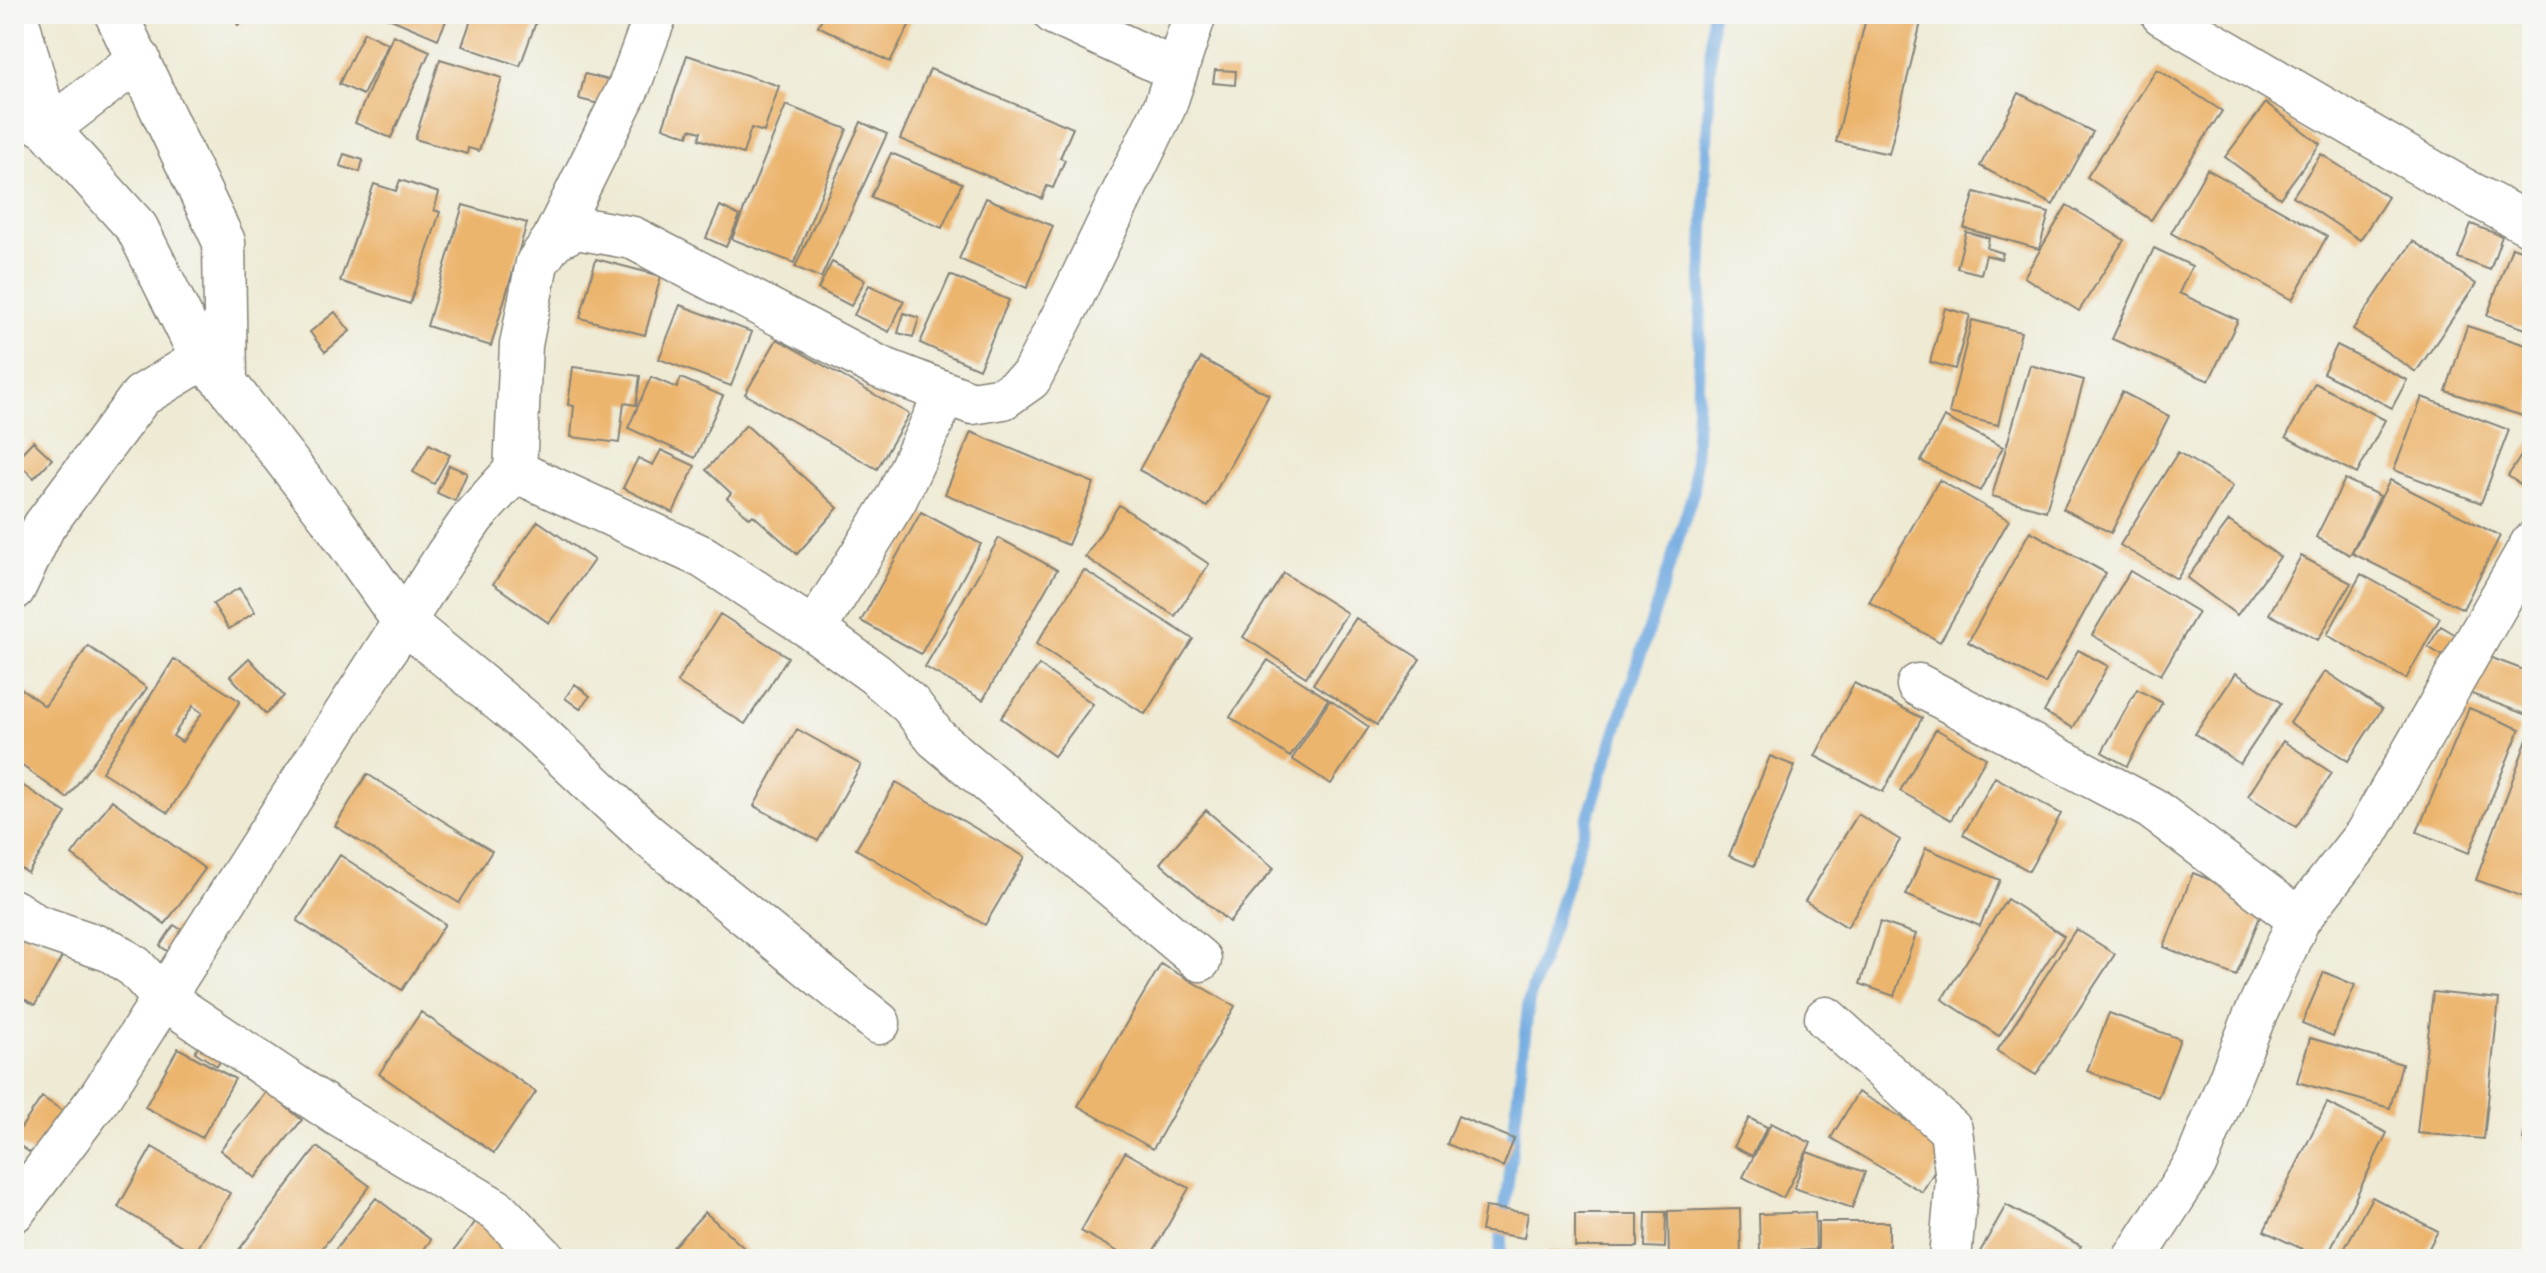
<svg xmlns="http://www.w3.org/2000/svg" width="2546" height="1273" font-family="'IM FELL French Canon',serif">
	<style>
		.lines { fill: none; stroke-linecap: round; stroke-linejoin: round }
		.stream { stroke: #71aae1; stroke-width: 12 }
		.building { fill: #ecb56e; fill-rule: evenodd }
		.minor-casing { stroke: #858378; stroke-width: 45 }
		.minor { stroke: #fff; stroke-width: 42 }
	</style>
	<rect width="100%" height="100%" fill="#f6f6f2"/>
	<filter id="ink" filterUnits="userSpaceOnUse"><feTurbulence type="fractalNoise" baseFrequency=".0125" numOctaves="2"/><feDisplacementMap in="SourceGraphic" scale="16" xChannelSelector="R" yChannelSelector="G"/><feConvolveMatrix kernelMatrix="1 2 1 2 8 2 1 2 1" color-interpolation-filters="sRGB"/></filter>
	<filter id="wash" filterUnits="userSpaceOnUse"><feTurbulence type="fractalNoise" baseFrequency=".006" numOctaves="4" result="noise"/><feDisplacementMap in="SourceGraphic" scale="32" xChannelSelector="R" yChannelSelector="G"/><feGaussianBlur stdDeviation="1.8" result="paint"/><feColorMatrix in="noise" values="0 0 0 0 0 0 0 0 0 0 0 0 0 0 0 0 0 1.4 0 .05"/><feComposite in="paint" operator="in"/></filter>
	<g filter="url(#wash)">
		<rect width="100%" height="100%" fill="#eeead4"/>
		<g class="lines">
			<path class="stream" d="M1499,1259L1529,1000L1694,490L1712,14"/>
		</g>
		<g id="blocks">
			<path class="building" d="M229,14H250L238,25Z
				M379,14H449L438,39Z
				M473,14H539L520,66L462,46Z
				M824,14H915L890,62L818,26Z
				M1867,14H1923L1889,154L1836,142Z
				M364,32L388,44L363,95L339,84Z
				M393,35L430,51L391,138L355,123Z
				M687,55L779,86L764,132L751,128L743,154L699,139L701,132L690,129L688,136L663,127Z
				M440,59L502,78L479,151L468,148L467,154L415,139Z
				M930,69L1073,128L1060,158L1065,160L1053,188L1047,186L1042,199L900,139Z
				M2157,69L2222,111L2151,220L2087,177Z
				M1215,70L1236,71L1235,85L1213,83Z
				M585,74L609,80L603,105L579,99Z
				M2019,93L2093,132L2053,205L1980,166Z
				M2266,103L2320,144L2280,198L2225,157Z
				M786,105L847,129L794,263L732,239Z
				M861,122L887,134L821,278L795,267Z
				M891,153L962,183L942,228L871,197Z
				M344,154L363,160L360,172L340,166Z
				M2321,154L2388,197L2360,240L2293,196Z
				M2207,169L2327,236L2292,300L2171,233Z
				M400,180L439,193L434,210L440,212L410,304L340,281L374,184L396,191Z
				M1975,192L2049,213L2039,249L1964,228Z
				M986,198L1053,226L1027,288L959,259Z
				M463,205L527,223L491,346L427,326Z
				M2067,205L2124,240L2079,311L2024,277Z
				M720,206L740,216L726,247L706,238Z
				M2471,224L2502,236L2490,270L2458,258Z
				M1966,232L1989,238L1987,248L2003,253L2001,259L1986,255L1981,274L1957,268Z
				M2413,241L2476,284L2416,372L2353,329Z
				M2512,247L2532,254V331L2487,316Z
				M2154,248L2192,266L2179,293L2238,320L2209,381L2112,339Z
				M596,259L661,276L645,335L580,318Z
				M832,262L865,280L851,306L818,289Z
				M950,275L1009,300L979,369L920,343Z
				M869,285L904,301L889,332L854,315Z
				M680,305L752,332L731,386L659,359Z
				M1945,308L1970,315L1955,369L1930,362Z
				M335,312L350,331L325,352L310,332Z
				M904,313L919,318L913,337L898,333Z
				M1972,320L2021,332L1998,425L1949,413Z
				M2467,326L2532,347V419L2446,391Z
				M777,339L909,414L877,469L745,394Z
				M2337,345L2407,380L2392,408L2323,373Z
				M1201,358L1269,395L1207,507L1139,470Z
				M2030,365L2084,380L2046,511L1992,496Z
				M573,367L640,376L636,405L624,403L619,443L571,437L574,406L568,405Z
				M651,377L677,388L681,378L723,396L695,458L628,428Z
				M2315,383L2385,420L2357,474L2286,437Z
				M2122,392L2169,416L2111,533L2063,509Z
				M2422,397L2509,430L2481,503L2394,470Z
				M1944,417L2003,447L1980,491L1921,461Z
				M746,425L838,508L797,554L753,515L750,518L727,498L731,493L706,470Z
				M971,432L1094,483L1068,545L945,494Z
				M33,441L52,459L34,478L15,460Z
				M2530,442L2532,443V492L2508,476Z
				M429,444L450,455L434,484L413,472Z
				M661,450L695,466L673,513L623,488L638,458L653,465Z
				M2178,452L2233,486L2177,579L2120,545Z
				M449,465L467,473L455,501L437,493Z
				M2345,479L2380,496L2350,555L2316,537Z
				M1939,480L2009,520L1940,642L1869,602Z
				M2390,480L2500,536L2463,609L2352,553Z
				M1119,505L1209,564L1175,616L1085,557Z
				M921,512L981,544L921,654L861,621Z
				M538,521L594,560L549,623L493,584Z
				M2229,521L2280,557L2237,615L2187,578Z
				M2030,531L2106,573L2045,684L1968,642Z
				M999,538L1057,570L983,700L925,667Z
				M2301,556L2351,583L2318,640L2269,614Z
				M1084,570L1193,639L1145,714L1036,644Z
				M2130,571L2198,612L2161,675L2092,635Z
				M1284,573L1347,613L1306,677L1243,637Z
				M2361,574L2440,618L2406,679L2327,635Z
				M239,588L255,612L229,629L213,604Z
				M720,614L788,657L745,724L677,682Z
				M1356,618L1420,659L1377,725L1313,684Z
				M2441,626L2466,641L2453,662L2428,647Z
				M88,646L147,688L67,798L14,760V683L45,706Z
				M2078,650L2108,666L2073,728L2044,712Z
				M2484,655L2532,673V717L2469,693Z
				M249,658L284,696L266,714L230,676Z
				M174,659L240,701L168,813L102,772ZM193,706L202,713L182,742L173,736Z
				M1268,660L1328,699L1290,757L1230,717Z
				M1039,665L1093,704L1054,756L1001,718Z
				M2325,671L2382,709L2348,761L2290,723Z
				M2236,673L2281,703L2240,764L2195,734Z
				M1854,683L1922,718L1883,792L1815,756Z
				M575,684L590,696L580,709L565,698Z
				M2137,689L2162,703L2127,766L2102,752Z
				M1330,700L1369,727L1331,784L1292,759Z
				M2469,708L2520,729L2469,853L2417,832Z
				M797,729L861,765L818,841L754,806Z
				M1936,729L1986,758L1951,820L1900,791Z
				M2528,737L2532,739V900L2476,880Z
				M2283,741L2332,773L2296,827L2248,796Z
				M1770,756L1795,766L1754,866L1729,856Z
				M367,774L492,851L459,903L335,826Z
				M1995,777L2061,814L2029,871L1963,835Z
				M14,780L66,813L28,873L14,864Z
				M896,782L1025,857L985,925L856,849Z
				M112,800L205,869L165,924L72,855Z
				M1206,810L1274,868L1229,922L1160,863Z
				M1858,814L1900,840L1847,927L1805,901Z
				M1926,848L2000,880L1980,926L1906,895Z
				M340,855L445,924L402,990L297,921Z
				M2193,873L2266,902L2236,976L2164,947Z
				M2007,899L2064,936L1999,1036L1942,999Z
				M1880,922L1916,934L1894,996L1860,984Z
				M174,925L194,938L180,959L160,946Z
				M14,928L63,955L35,1005L14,994Z
				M2076,929L2115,954L2036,1075L1997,1051Z
				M1161,964L1235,1006L1153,1149L1078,1106Z
				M2324,972L2355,985L2333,1036L2302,1023Z
				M2433,992L2499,999L2484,1139L2417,1133Z
				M421,1012L536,1092L494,1153L379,1074Z
				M2109,1013L2180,1039L2158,1097L2087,1071Z
				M204,1037L226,1052L217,1066L195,1052Z
				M2310,1038L2402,1064L2390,1108L2297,1082Z
				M178,1048L235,1079L202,1138L145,1107Z
				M267,1091L302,1120L255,1178L220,1150Z
				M1858,1092L1950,1146L1922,1192L1831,1138Z
				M42,1097L63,1111L34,1155L14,1142V1138Z
				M2530,1101H2532V1142L2523,1140Z
				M2327,1103L2387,1133L2326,1259H2323L2264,1231Z
				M1458,1116L1514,1139L1503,1167L1447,1144Z
				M1749,1118L1767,1127L1752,1156L1734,1147Z
				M1771,1123L1811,1143L1783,1198L1743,1177Z
				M152,1147L230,1193L195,1253L118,1207Z
				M317,1147L370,1186L314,1259H232Z
				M1125,1152L1189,1188L1149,1259H1131L1081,1231Z
				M1807,1152L1865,1172L1852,1208L1794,1188Z
				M2372,1197L2438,1231L2423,1259H2339Z
				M376,1198L431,1240L416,1259H328Z
				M2006,1205L2081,1246L2074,1259H1976Z
				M1485,1207L1528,1213L1524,1238L1481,1231Z
				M1740,1209L1741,1259H1669L1668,1211Z
				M705,1212L756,1259H662Z
				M1646,1212H1666L1665,1248L1645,1247Z
				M1815,1212L1816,1250L1760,1252L1759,1214Z
				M1575,1214H1638V1247H1575Z
				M479,1217L533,1259H448Z
				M1818,1222H1889V1259H1818Z
				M1547,1251L1630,1257V1259H1547Z"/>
		</g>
	</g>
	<g filter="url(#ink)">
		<use href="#blocks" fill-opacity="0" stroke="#858378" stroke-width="2"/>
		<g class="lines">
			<g class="minor-casing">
				<path id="minor" d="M16,14L48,129L139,59
					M116,14L224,242L226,383
					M1055,14L1175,70
					M2162,14L2459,187L2532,226
					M14,107L48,129L137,228L202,359L226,383L330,517L403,621L533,728L646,834L879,1023
					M553,240L630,84L656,14
					M515,471L703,557L814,630L875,674L911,705L936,738L1200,960
					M14,589L44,526L141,396L202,359
					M814,630L896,499L946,393
					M1918,685L2151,808L2299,919
					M14,911L35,925L111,951L135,967L162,997L338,1115L498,1211L545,1259
					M1826,1018L1951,1130L1957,1180L1950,1259
					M14,1211L102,1094L446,556L474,516L515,471L521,345L537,263L553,240L577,228L633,238L879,367L972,403L1003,398L1030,379L1072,298L1165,106L1195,14
					M2134,1259L2196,1163L2253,1020L2299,919L2366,834L2532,543"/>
			</g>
			<use href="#minor" class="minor"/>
		</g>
	</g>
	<rect width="2546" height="1273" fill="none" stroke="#f6f6f2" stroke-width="48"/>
</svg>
